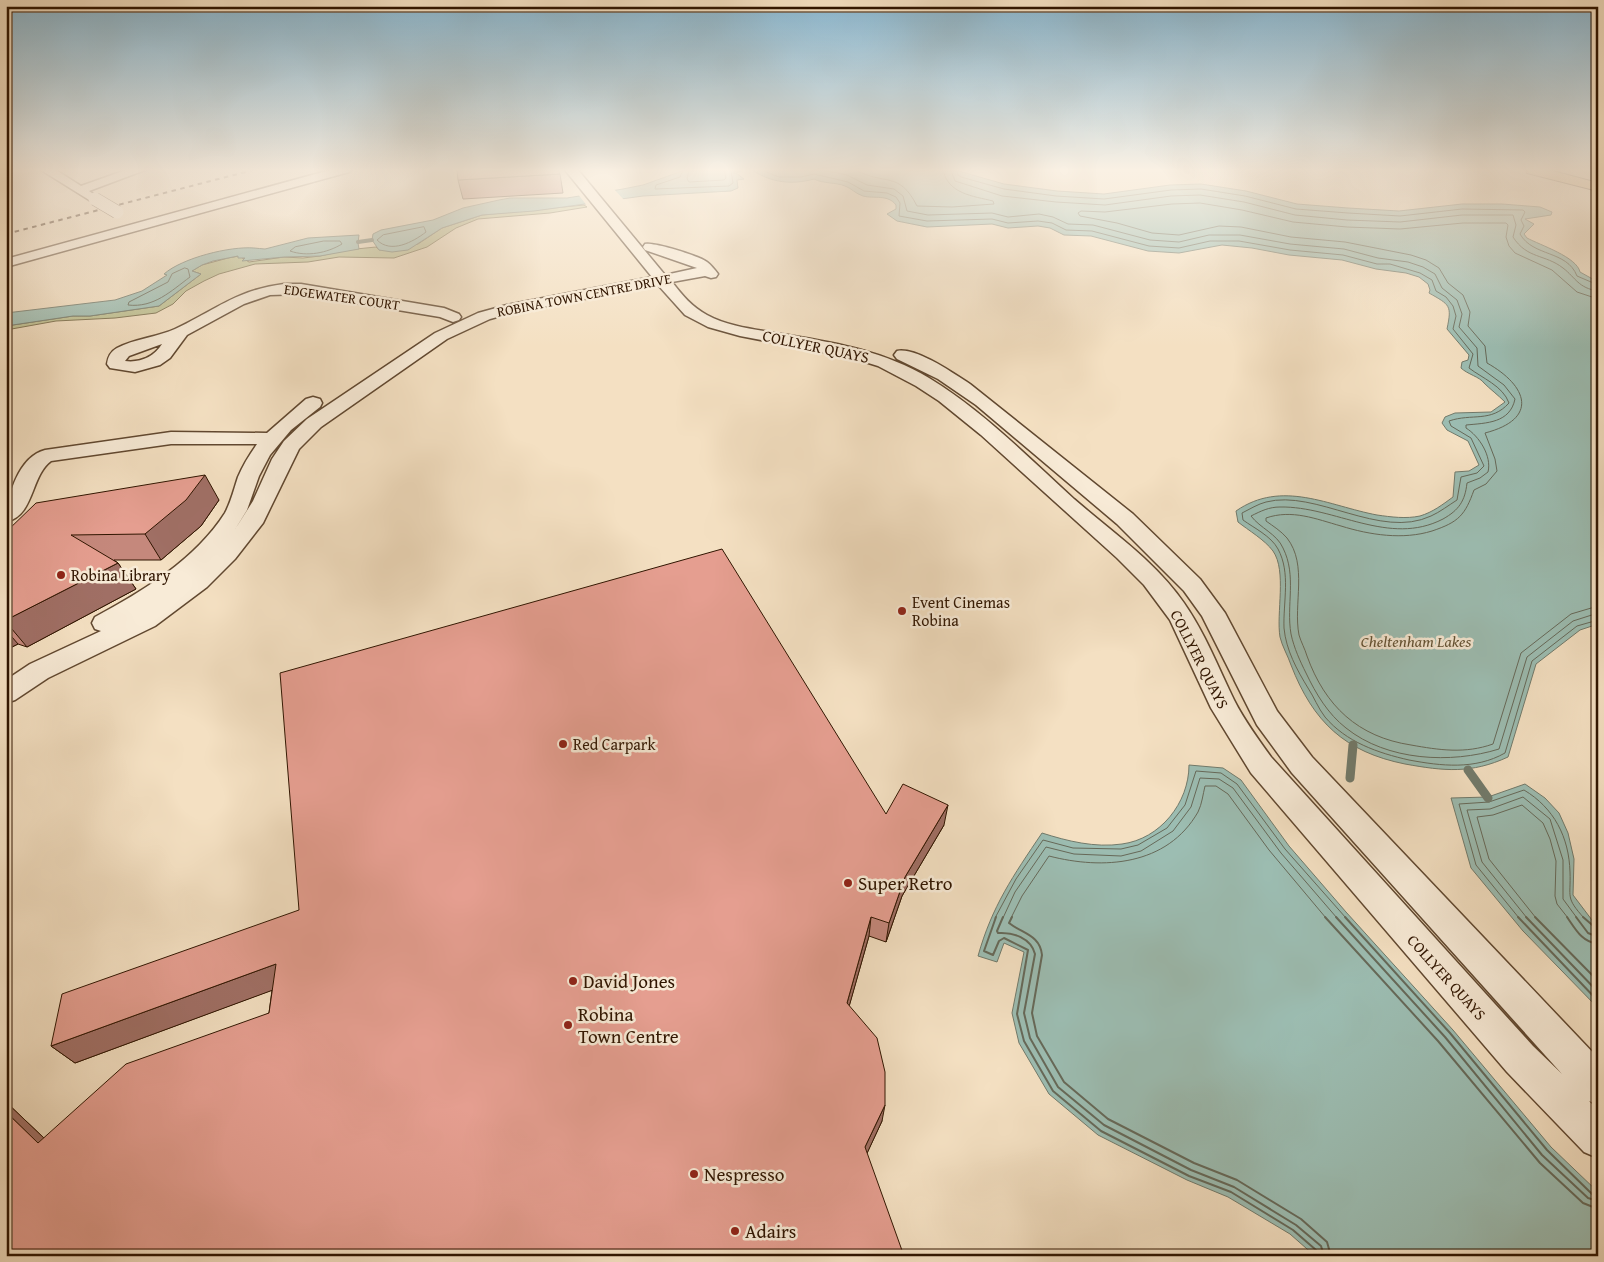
<svg xmlns="http://www.w3.org/2000/svg" width="1604" height="1262" font-family="'Gentium Book Plus',serif">
	<style>
		.green { fill: #bec191; stroke: #776b48 }
		.water { fill: #9cbdb2; stroke: #717a6b }
		.pier { fill: #f4e0c2 }
		.lines { fill: none; stroke-linecap: round; stroke-linejoin: round }
		.shore-far1 { stroke: #666959; stroke-width: 1 }
		.shore { stroke: #666959; stroke-width: 2 }
		.stream-far1 { stroke: #717a6b; stroke-width: 4 }
		.stream { stroke: #717a6b; stroke-width: 9 }
		.minor-casing { stroke: #614830; stroke-width: 3 }
		.major-casing { stroke: #301500; stroke-width: 2 }
		.minor { fill: #f8ebd7; fill-rule: evenodd }
		.major { fill: #eac081; fill-rule: evenodd }
		.rail { stroke: #301500; stroke-width: 2; stroke-dasharray: 4.5 4.5; stroke-linecap: butt }
		.minor-bridge-casing { stroke: #614830; stroke-width: 14; stroke-linecap: butt }
		.minor-bridge { stroke: #f8ebd7; stroke-width: 13 }
		.wall { fill: #c5887c; stroke: #301500 }
		.shaded-wall { fill: #a06f65; stroke: #301500 }
		.building { fill: #e59e90; stroke: #301500 }
		.poi-dot { fill: #8f2418; stroke: #f8ebd7; stroke-width: 2 }
		.labels { text-anchor: middle; dominant-baseline: central; stroke-width: 5; stroke-linejoin: round; paint-order: stroke }
		.far-street-label { font-size: 14px; fill: #301500; stroke: #f8ebd7 }
		.street-label { font-size: 16px; fill: #301500; stroke: #f8ebd7 }
		.poi-label { font-size: 16px; fill: #301500; stroke: #f8ebd7; text-anchor: start }
		.park-label { font-size: 16px; font-style: italic; fill: #625133; stroke: #f8ebd7 }
		.near-poi-label { font-size: 19px; fill: #301500; stroke: #f8ebd7; text-anchor: start }
	</style>
	<rect width="100%" height="100%" fill="#f4e0c2"/>
	<filter id="stains"><feTurbulence type="fractalNoise" baseFrequency=".004" numOctaves="4"/><feColorMatrix values="0 0 0 0 .2 0 0 0 0 .09 0 0 0 0 .02 0 0 0 .5 -.17"/></filter>
	<radialGradient id="worn" r=".72"><stop offset=".6" stop-color="#630" stop-opacity="0"/><stop offset="1" stop-color="#630" stop-opacity=".3"/></radialGradient>
	<path class="green" d="M584,205L587,207L550,213L478,219L456,228L427,247L394,258L339,257L308,262L255,264L219,274L204,281L186,291L173,304L156,313L115,318L56,321L6,330V326L73,316H90L159,306L201,274L192,271L202,265L228,258L239,256L249,262L284,257L303,258L320,256L346,250L376,247L379,250L418,244L442,228L482,215Z"/>
	<path class="water" d="M685,170H732L744,179L737,180L738,188L731,191L643,196L534,211L482,215L442,228L408,250L392,252L379,250L372,240L373,234L381,230L433,220L463,208L499,200L510,198H567L623,189L643,185Z
		M752,170H955L1004,184L1057,191L1104,194L1170,185L1201,184L1246,191L1297,204L1348,208L1399,211L1462,204H1502L1540,207L1552,212L1551,215L1525,219L1534,224L1524,234L1527,238C1540,245 1577,257 1580,272L1598,282V624L1580,630L1536,664L1508,757C1471,774 1444,771 1405,764C1345,752 1313,722 1291,665C1288,656 1282,646 1280,637C1276,613 1287,571 1273,551C1265,540 1248,530 1238,522L1236,511C1282,479 1329,506 1377,515C1391,517 1406,519 1420,516C1433,512 1442,505 1453,497L1455,472L1469,471L1479,465L1468,441L1447,430L1442,423L1445,417L1455,413L1491,412L1505,402C1498,395 1490,389 1484,383C1480,377 1467,374 1461,368L1462,362L1468,360L1469,355L1447,329C1452,305 1450,305 1429,293L1430,290L1428,284L1419,277L1406,273L1376,269L1342,260L1289,255L1252,248L1222,245L1179,253L1148,251L1091,236L1064,235L1050,228L1038,226L1008,228L992,224L927,227L897,221L887,214L896,209V205C888,194 874,199 863,196C856,194 851,188 845,186C835,182 824,184 814,179C792,185 772,183 752,170Z
		M359,235L358,243L359,249L320,256L284,257L242,261L245,258H238V256L213,261L202,265L192,271L201,274L159,306L90,316H73L6,326V313L115,300L142,291L167,275L164,274C182,258 230,246 254,248C258,248 261,249 265,249L308,238Z
		M1189,765L1223,768L1241,780L1289,846L1346,912L1453,1030L1551,1147L1598,1192V1256H1315L1290,1234L1228,1197L1187,1180L1098,1135L1049,1094L1019,1043L1012,1013L1024,952L1004,943L997,962L978,956C992,906 1013,876 1042,833C1067,841 1095,848 1122,844C1160,839 1189,803 1189,765Z
		M1525,784L1545,798L1559,813L1568,833L1574,859L1573,895L1598,928V1008L1523,931L1471,868L1451,798L1488,797Z"/>
	<path class="pier" d="M613,188L625,201L588,207L577,193Z"/>
	<g class="lines">
		<path class="shore-far1" d="M683,170L680,177L656,185L655,189L729,186L733,183L731,170
			M689,170L687,179L689,182L724,180L726,178L724,170
			M761,170L779,177H801L814,174L848,182L864,191L887,193L896,197L900,203L899,216L927,221L992,219L1008,223L1038,221L1052,223L1066,230L1092,231L1149,246L1179,248L1210,241H1239L1290,250L1343,255L1377,264H1390L1420,273L1432,280L1436,291L1446,297L1453,306L1456,316L1453,329L1473,354L1469,368C1482,378 1503,386 1509,403C1491,423 1472,413 1449,421L1451,426L1471,438L1484,466L1477,473L1461,477L1457,500C1449,505 1440,512 1431,516C1380,540 1316,489 1266,502C1258,504 1250,509 1242,513L1243,520C1254,528 1271,536 1278,549C1291,573 1283,602 1284,628C1286,650 1297,670 1308,688C1314,697 1318,708 1325,717C1346,742 1378,753 1409,760C1441,766 1475,770 1505,753L1532,661L1577,626L1598,620
			M823,170L847,175L867,185L894,189L903,196L907,211L928,215L992,213L1008,217L1039,214L1053,217L1068,224L1093,225L1150,240L1179,242L1209,235H1240L1290,244L1344,249L1378,258L1408,262L1423,267L1435,274L1442,288L1457,300L1462,314L1459,327L1477,348L1478,366L1504,385L1515,399C1510,423 1487,423 1466,425V428C1479,436 1492,456 1488,472L1480,478L1467,483C1465,501 1459,510 1443,519C1389,547 1335,506 1280,507C1269,507 1261,511 1251,516C1260,528 1277,534 1283,548C1297,576 1286,605 1291,634C1294,648 1300,661 1306,673C1316,694 1328,714 1346,728C1387,761 1451,764 1499,749L1527,657L1573,621L1598,613
			M856,170C884,186 899,170 917,206L952,207L994,204L993,201C973,196 948,194 943,170
			M951,170L955,181L1002,196L1056,202L1105,205L1171,196L1200,195L1244,202L1295,215L1347,220L1400,222L1462,215H1513L1516,225L1513,237C1527,259 1545,254 1563,268C1576,278 1578,288 1598,291
			M957,170L958,175L961,177L1004,189L1056,196L1104,199L1171,190L1201,189L1245,196L1296,209L1348,213L1400,216L1462,209L1523,210L1525,212L1521,220L1524,226L1520,234C1533,257 1567,250 1577,276L1598,285
			M424,227L426,232C413,242 391,254 377,240L383,235Z
			M324,241H340L342,244C327,253 307,257 290,251L295,247Z
			M185,268L188,269L190,277C171,291 154,308 128,305L129,302L168,282L172,274Z
			M1598,299L1577,292L1552,270L1515,253L1509,246L1506,237L1508,225L1506,223H1463L1400,229L1347,227L1293,222L1242,210L1200,203L1172,204L1105,212L1081,211L1078,213L1080,216L1117,223L1152,233L1179,235L1219,226L1241,227L1291,237L1345,242L1411,255L1426,260L1439,268L1448,283L1463,295L1470,312L1468,326L1485,346L1487,363C1528,386 1539,419 1485,433L1495,459L1497,471L1486,484L1474,490C1465,515 1459,522 1432,531C1403,540 1370,535 1341,526C1316,519 1292,509 1266,518V521C1273,526 1281,531 1287,538C1308,565 1293,604 1299,635C1301,642 1305,649 1307,656C1325,706 1358,737 1411,745C1439,750 1465,754 1493,744L1521,653L1571,614L1598,606
			M995,918L1016,879L1043,840L1073,848L1121,849L1138,845L1167,828L1185,805L1196,771L1221,773L1237,784L1285,849L1346,918
			M1003,918L1015,892L1046,847L1074,854L1121,856L1141,851L1173,831L1191,807L1200,778L1219,779L1233,788L1281,853L1337,918
			M1011,918L1022,896L1049,856C1103,870 1167,866 1198,812C1202,804 1203,794 1205,786H1216L1228,794L1269,850L1326,918
			M1519,918L1476,865L1459,804L1489,802L1524,790C1554,808 1569,837 1570,872C1571,898 1565,897 1584,918
			M1527,918L1482,862L1467,810L1490,809L1523,797L1550,819L1563,860V899L1577,918
			M1536,918L1489,859L1477,817L1493,815L1522,805L1543,823L1550,839L1556,861L1555,896L1557,904L1568,918"/>
		<path class="shore" d="M996,917L984,951L993,955L999,941L1004,938L1028,950L1017,1014L1024,1041L1053,1091L1101,1131L1189,1176L1231,1192L1293,1230L1316,1250L1317,1256
			M1003,917L997,931L998,933C1013,932 1031,938 1035,954L1024,1013L1030,1038L1058,1087L1104,1125L1191,1170L1234,1187L1296,1225L1321,1246L1324,1256
			M1012,917L1009,923C1023,934 1040,935 1042,955L1032,1013L1037,1036L1064,1082L1108,1119L1194,1163L1237,1180L1301,1219L1327,1242L1331,1256
			M1325,917L1438,1041L1540,1163L1583,1203L1598,1209
			M1336,917L1445,1037L1542,1155L1588,1198L1598,1201
			M1345,917L1450,1033L1547,1150L1592,1194L1598,1195
			M1518,917L1598,1001
			M1526,917L1598,992
			M1535,917L1598,981
			M1567,917C1576,930 1582,942 1598,944
			M1576,917L1588,933L1598,937
			M1583,917L1598,930"/>
		<path class="stream-far1" d="M735,172L740,170
			M358,242L372,240"/>
		<path class="stream" d="M1468,770L1488,798
			M1350,778L1353,745"/>
		<g class="minor-casing">
			<path id="minor" d="M41,170H56L81,186L126,170H145L89,191L100,199L94,203Z
				M330,170H351L349,172L6,267V259Z
				M565,170H578L665,275L697,268L645,250L643,247L645,244C654,242 699,256 707,262C711,265 715,270 718,274L716,277L711,278L705,276L672,282C682,295 692,307 707,315C731,328 761,330 788,335C837,343 886,352 929,378C983,411 1028,457 1074,499C1112,532 1155,561 1184,603C1205,633 1218,667 1234,700C1244,720 1258,739 1271,757L1533,1046L1562,1074L1292,773L1257,725L1202,616L1184,591L1117,524L976,405L938,379L897,359L894,355L897,351C916,347 953,373 970,384L1133,514L1200,579L1225,613L1277,711L1312,757L1598,1058V1105L1589,1101L1598,1110V1158L1584,1152L1507,1072L1251,773L1211,708L1170,620L1144,585L1117,558L981,435L939,401L916,386L878,366L849,357L740,336L708,327L685,315L658,285L515,312L490,319L447,339L321,427L299,449L263,523L235,559L207,587L155,626L48,678L15,700L6,703V680L30,664L101,631L95,629L92,623L95,617C143,591 195,560 225,513C231,502 234,489 238,477C243,465 250,454 257,444H171L51,461C30,477 35,515 6,522C6,499 18,457 45,450L171,432L267,433L306,399L313,397L320,399L322,403L320,407L291,430L270,455L259,476L247,510L234,531L253,501L272,459L284,441L307,419L435,333L478,313L507,305L652,277Z
				M284,284H301L444,308L459,314L461,317L459,320L453,322L440,317L301,294L270,295L244,304L187,335L170,358L160,365L135,372L110,368L107,364C108,357 110,352 117,348C134,339 157,337 175,329C216,310 236,290 284,284ZM162,344C154,357 140,363 125,361L129,356Z"/>
		</g>
		<g class="major-casing">
			<path id="major" d="M1526,170H1549L1598,183V191L1527,173Z"/>
		</g>
		<use href="#minor" class="minor"/>
		<use href="#major" class="major"/>
		<path class="rail" d="M6,234L253,170"/>
		<g class="minor-bridge-casing">
			<path id="minor-bridge" d="M95,199L117,212"/>
		</g>
		<use href="#minor-bridge" class="minor-bridge"/>
	</g>
	<path class="wall" d="M560,174L563,193L463,199L458,180Z
		M219,500L201,526L161,560H114L118,563L136,589L27,647L18,644L6,650V532Z
		M886,814L944,825L902,896L886,942L869,936L849,1006L882,1121L867,1153L6,1256V1102L44,1138L269,1013L272,990L75,1063L51,1046Z"/>
	<path class="shaded-wall" d="M205,475L219,500L201,526L161,560L145,534Z
		M118,563L136,589L27,647L6,622V620Z
		M6,630L18,644L6,650Z
		M948,805L944,825L902,896L886,942L889,923L905,877Z
		M871,917L869,936L845,1021L847,1003Z
		M276,964L292,983L75,1063L51,1046Z
		M6,1102L65,1158L38,1143L6,1112Z
		M885,1105L882,1121L863,1162L865,1147Z"/>
	<path class="building" d="M457,170H558L560,174L458,180Z
		M205,475L186,500L145,534L71,535L118,563L6,620V532L36,503Z
		M722,549L886,814L903,784L948,805L905,877L889,923L871,917L847,1003L877,1038L885,1072V1105L865,1147L904,1256H6V1112L38,1143L126,1064L269,1013L276,964L51,1046L62,994L299,910L280,673Z"/>
	<linearGradient id="sky" x2="0" y2="1"><stop stop-color="#89b8d2"/><stop offset="0.49" stop-color="#faf1e4"/><stop offset="1" stop-color="#faf1e4" stop-opacity="0"/></linearGradient>
	<rect width="1604" height="347" fill="url(#sky)"/>
	<g class="poi-dot">
		<circle cx="61" cy="575" r="5"/>
		<circle cx="902" cy="611" r="5"/>
		<circle cx="563" cy="744" r="5"/>
		<circle cx="848" cy="883" r="5"/>
		<circle cx="573" cy="981" r="5"/>
		<circle cx="568" cy="1025" r="5"/>
		<circle cx="694" cy="1174" r="5"/>
		<circle cx="735" cy="1231" r="5"/>
	</g>
	<g class="labels">
		<g class="far-street-label">
			<text transform="translate(584 295) rotate(-11)">ROBINA TOWN CENTRE DRIVE</text>
			<text transform="translate(342 297) rotate(8)">EDGEWATER COURT</text>
		</g>
		<g class="street-label">
			<text transform="translate(816 346) rotate(12)">COLLYER QUAYS</text>
			<text transform="translate(1200 659) rotate(63)">COLLYER QUAYS</text>
			<text transform="translate(1447 977) rotate(48)">COLLYER QUAYS</text>
		</g>
		<g class="poi-label">
			<text x="71" y="575">Robina Library</text>
			<text x="912" y="602">Event Cinemas<tspan x="912" dy="18">Robina</tspan></text>
			<text x="573" y="744">Red Carpark</text>
		</g>
		<g class="park-label">
			<text x="1416" y="641">Cheltenham Lakes</text>
		</g>
		<g class="near-poi-label">
			<text x="858" y="883">Super Retro</text>
			<text x="583" y="981">David Jones</text>
			<text x="578" y="1014">Robina<tspan x="578" dy="22">Town Centre</tspan></text>
			<text x="704" y="1174">Nespresso</text>
			<text x="745" y="1231">Adairs</text>
		</g>
	</g>
	<rect width="1604" height="1262" fill="none" stroke="#f4e0c2" stroke-width="25"/>
	<rect x="8" y="8" width="1589" height="1247" fill="none" stroke="#301500" stroke-width="2.5"/>
	<rect x="12" y="12" width="1579" height="1237" fill="none" stroke="#301500"/>
	<rect width="100%" height="100%" filter="url(#stains)"/>
	<rect width="100%" height="100%" fill="url(#worn)"/>
</svg>
